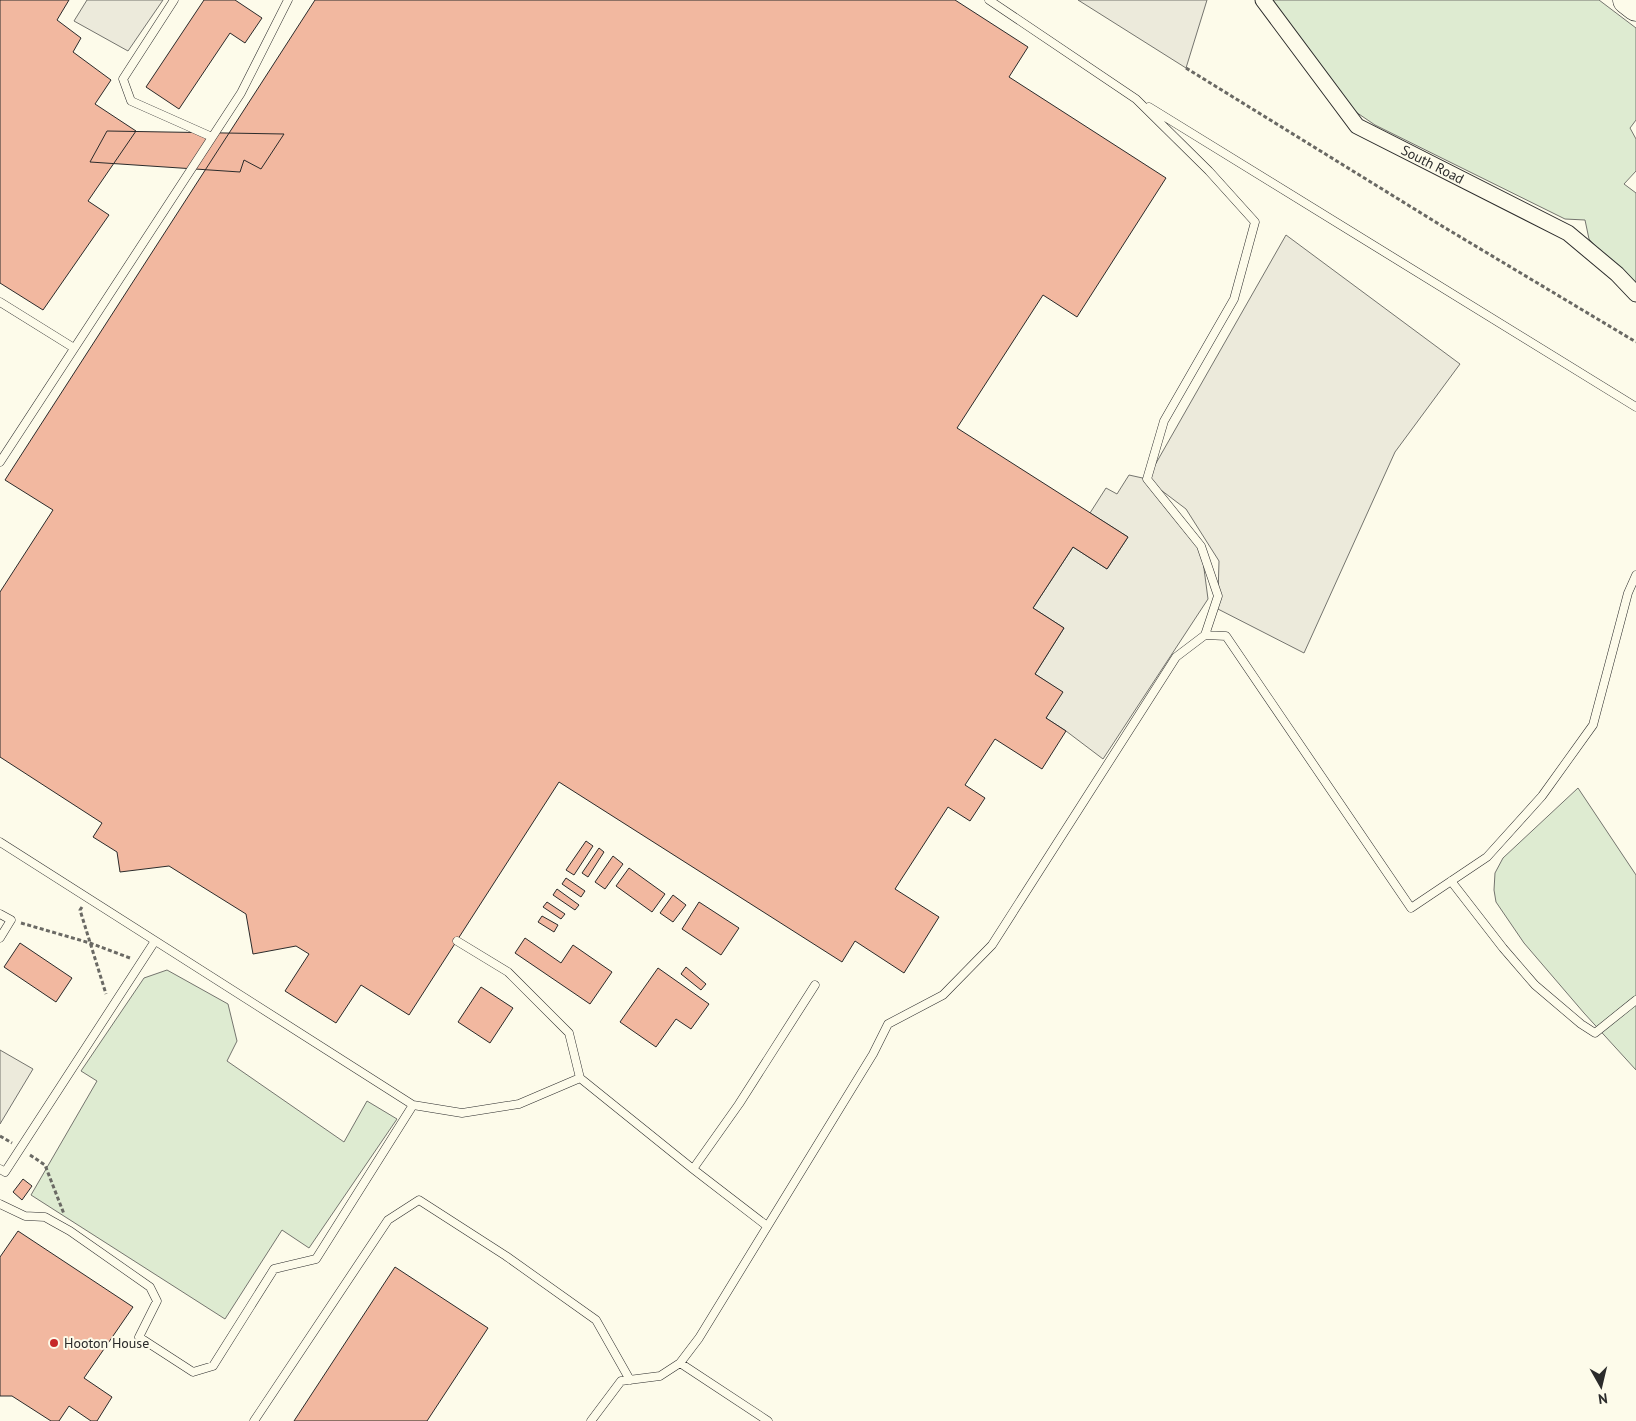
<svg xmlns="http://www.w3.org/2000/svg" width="1636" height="1421" font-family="'PT Sans',sans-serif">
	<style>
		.green { fill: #deebd1; stroke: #74746e }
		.parking { fill: #eceadb; stroke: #74746e }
		.building { fill: #f2b8a0; stroke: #2b2b2b }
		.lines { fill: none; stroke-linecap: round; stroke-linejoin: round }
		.service-casing { stroke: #2b2b2b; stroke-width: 9 }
		.minor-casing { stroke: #2b2b2b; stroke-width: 17 }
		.motorway-casing { stroke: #2b2b2b; stroke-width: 29 }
		.path { stroke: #6a6964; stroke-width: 3; stroke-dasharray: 4 2.5; stroke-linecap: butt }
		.service { stroke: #fdfbea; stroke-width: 8 }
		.minor { stroke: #fdfbea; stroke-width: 15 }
		.motorway { stroke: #fdfbea; stroke-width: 28 }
		.poi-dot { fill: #c62828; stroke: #fdfbea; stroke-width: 2 }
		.labels { text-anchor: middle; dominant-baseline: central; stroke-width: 4; stroke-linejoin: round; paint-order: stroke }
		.street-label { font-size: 14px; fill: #2b2b2b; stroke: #fdfbea }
		.poi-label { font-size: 14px; fill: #2b2b2b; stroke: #fdfbea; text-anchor: start }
	</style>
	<rect width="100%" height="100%" fill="#fdfbea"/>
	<path class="green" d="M1267,0H1599L1636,28V120L1630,128L1636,139V171L1624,184L1636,193V291L1589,239L1585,220L1565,219L1375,125L1347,106Z
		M1578,788L1636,875V1070L1584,1013L1524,943L1496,902L1494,890L1495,873L1503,858Z
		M167,970L228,1004L237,1041L227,1061L344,1142L367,1101L397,1119L309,1248L282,1230L225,1319L31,1195L97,1081L81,1071L144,978Z"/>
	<path class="parking" d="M87,0H163L128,51L74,21Z
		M1078,0H1207L1186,68Z
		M1286,235L1460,364L1395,452L1304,653L1214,607L1218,596L1219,561L1186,509L1149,481L1201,546L1208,599L1103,759L1066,731L1046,718L1062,692L1035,674L1064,628L1033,608L1073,547L1107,569L1128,537L1090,513L1106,488L1117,494L1129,475L1147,479Z
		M0,1050L33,1069L0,1124Z"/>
	<path class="building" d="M0,0H69L57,20L81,38L73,52L111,80L95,104L136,131L88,201L109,215L43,310L0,283Z
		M204,0H235L262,18L245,43L230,33L179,109L146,87Z
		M315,0H955L1028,47L1009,77L1166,178L1077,317L1043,295L957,428L1128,537L1107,569L1073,547L1033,608L1064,628L1035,674L1063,692L1046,718L1066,731L1042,769L995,739L965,785L985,798L970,821L948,807L895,889L939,917L904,973L855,941L842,962L559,782L409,1015L361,985L336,1023L285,991L309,954L296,946L253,954L246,914L169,866L120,872L117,852L93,837L102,823L0,757V592L53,510L5,480Z
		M107,131L284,134L261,169L244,160L240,172L90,162Z
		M586,841L593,846L574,875L566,870Z
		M599,848L604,852L588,877L582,873Z
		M613,856L623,864L605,889L595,882Z
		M629,868L665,894L652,912L616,886Z
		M566,878L585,891L581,897L562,884Z
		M557,889L579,905L575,910L553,895Z
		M673,895L686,905L673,922L660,913Z
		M547,902L565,914L561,919L543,907Z
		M699,902L739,928L721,955L682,929Z
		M542,916L558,925L554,932L538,922Z
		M525,938L561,963L573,945L612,972L590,1004L515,953Z
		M20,943L72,978L56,1002L4,967Z
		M686,967L706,984L701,990L681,974Z
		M658,968L709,1004L691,1029L676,1019L656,1047L620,1022Z
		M481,987L513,1008L490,1043L458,1022Z
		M23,1179L32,1186L22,1200L13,1192Z
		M18,1231L133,1307L84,1378L112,1397L97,1421H91L69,1406L59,1421H51L12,1396H0V1257Z
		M395,1267L488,1328L427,1421H294Z"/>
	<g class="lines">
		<g class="service-casing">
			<path id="service" d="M174,0L123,79L131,101L212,137
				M989,0L1136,99L1209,171L1255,222L1234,299L1164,421L1147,479L1201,546L1218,596L1205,635
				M1149,107L1636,407
				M0,302L74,348
				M0,462L241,93L288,0
				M0,842L413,1105L462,1113L519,1104L580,1078L693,1169L767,1226
				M1451,881L1503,948L1535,985L1581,1024L1595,1033L1636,1000
				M0,914L11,920L0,938
				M457,941L508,972L569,1033L580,1078
				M0,1169L5,1172L155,941
				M693,1169L739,1104L815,985
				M0,1204L25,1216L45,1217L52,1221L70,1231L150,1287L157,1301L139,1337L193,1372L213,1366L274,1269L316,1259L413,1105
				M680,1363L768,1421
				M254,1421L388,1220L419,1200L506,1256L596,1320L630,1380
				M591,1421L621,1381L660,1376L680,1363L699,1338L873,1054L888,1024L943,995L992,945L1176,657L1205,635L1226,636L1411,908L1487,857L1542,796L1593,725L1628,593L1636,575"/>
		</g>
		<g class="minor-casing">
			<g id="minor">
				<path id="s1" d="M1263,0L1357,126L1568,233L1617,274L1636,294"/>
			</g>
		</g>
		<g class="motorway-casing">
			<path id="motorway" d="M1627,0L1636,7"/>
		</g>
		<path class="path" d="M1186,68L1442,226L1636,342
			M82,907L80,910L106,994
			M21,923L90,943L130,958
			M0,1136L12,1143
			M30,1155L45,1165L64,1214"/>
		<use href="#service" class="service"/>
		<use href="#minor" class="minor"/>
		<use href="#motorway" class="motorway"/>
	</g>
	<circle class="poi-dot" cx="54" cy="1343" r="5"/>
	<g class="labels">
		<g class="street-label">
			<text stroke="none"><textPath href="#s1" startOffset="242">South Road</textPath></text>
		</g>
		<g class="poi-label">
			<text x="64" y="1343">Hooton House</text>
		</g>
	</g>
	<g transform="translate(1601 1386) rotate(172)" stroke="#fdfbea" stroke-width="4" paint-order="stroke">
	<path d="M0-4L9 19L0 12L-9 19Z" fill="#2b2b2b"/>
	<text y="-8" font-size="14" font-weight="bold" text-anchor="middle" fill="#2b2b2b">N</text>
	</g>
</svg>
